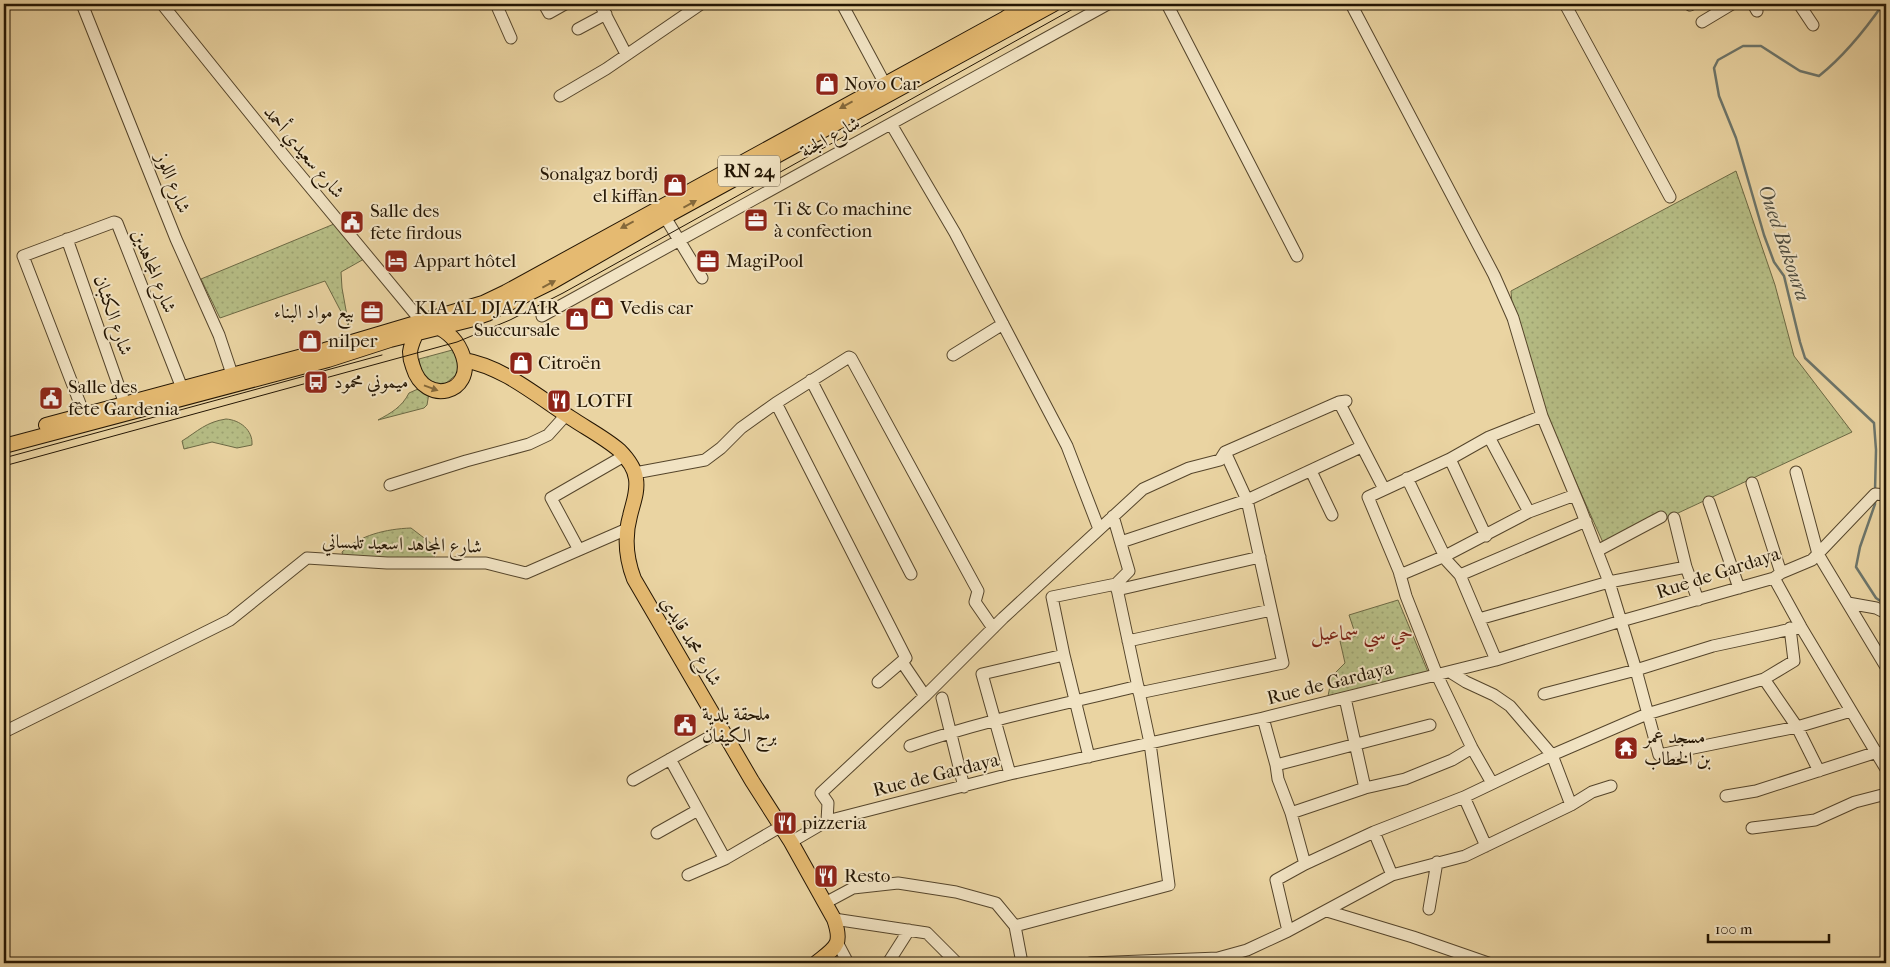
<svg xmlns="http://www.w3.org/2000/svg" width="1890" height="967" font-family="'IM FELL French Canon',Amiri,serif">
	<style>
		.grass { fill: url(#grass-dots); stroke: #6c6944 }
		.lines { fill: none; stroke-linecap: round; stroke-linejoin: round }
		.stream { stroke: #6c756b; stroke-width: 2.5 }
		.minor-casing { stroke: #55452b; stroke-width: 13 }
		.major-casing { stroke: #231503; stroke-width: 16 }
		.minor { stroke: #f1e3c3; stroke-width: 11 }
		.major { stroke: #e5ba71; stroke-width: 14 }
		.tram { stroke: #231503; stroke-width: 1 }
		.oneway { fill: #84683a }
		.labels { text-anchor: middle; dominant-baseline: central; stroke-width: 4; stroke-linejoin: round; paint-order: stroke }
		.shield { fill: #f1e3c3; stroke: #61533d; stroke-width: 1 }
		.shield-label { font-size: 18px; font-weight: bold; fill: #231503 }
		.poi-label { font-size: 19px; fill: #231503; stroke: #f1e3c3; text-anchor: start }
		.street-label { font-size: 19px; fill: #231503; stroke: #f1e3c3 }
		.water-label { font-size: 20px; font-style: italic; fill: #4e4d40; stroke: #f1e3c3 }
		.quarter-label { font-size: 21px; fill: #7a1f14; stroke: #f1e3c3 }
	</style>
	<defs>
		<pattern id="grass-dots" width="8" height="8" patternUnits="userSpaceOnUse" patternTransform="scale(1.25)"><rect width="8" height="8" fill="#b6bd85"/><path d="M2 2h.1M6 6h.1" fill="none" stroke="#9ca271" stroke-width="1.8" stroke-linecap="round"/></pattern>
	</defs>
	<rect width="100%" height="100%" fill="#ead4a2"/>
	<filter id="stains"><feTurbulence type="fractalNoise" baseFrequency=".004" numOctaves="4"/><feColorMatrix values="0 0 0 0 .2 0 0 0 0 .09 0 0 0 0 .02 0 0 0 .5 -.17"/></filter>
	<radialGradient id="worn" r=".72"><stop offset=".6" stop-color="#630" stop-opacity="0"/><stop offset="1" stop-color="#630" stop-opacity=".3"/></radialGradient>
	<path class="grass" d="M1736,171L1775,285L1794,356L1852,432L1605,547L1546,415L1513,318L1511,291Z
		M334,224L364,259L341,272L342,288L349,327L325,281L220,318L201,279Z
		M456,349L459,360L458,373L445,384C426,382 421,378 419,359Z
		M418,389H423L429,393L427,405L424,408L378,420C391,413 402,407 409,393Z
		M226,419C240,420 253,430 252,445L237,448L212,442L184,449L182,441C198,431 206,422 226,419Z
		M411,528L432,544L435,556L432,559L343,556L342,552C360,535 386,529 411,528Z
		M1398,600L1428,672L1328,696L1332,676L1345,663L1340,641L1356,636L1349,615Z"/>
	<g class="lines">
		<path class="stream" d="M1875,491L1876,450L1874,423L1805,358L1800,342L1784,276L1774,262L1764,235L1736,138L1719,96L1714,68L1718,60L1743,46H1761L1800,71L1819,76C1844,56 1865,30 1883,4
			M1875,499V504L1860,547L1856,567L1876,598L1886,605"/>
		<g class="minor-casing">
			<path id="minor" d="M82,4L176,239L219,335L232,374
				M162,4L286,158L422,322
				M496,4L511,38
				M544,4L549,13L565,4
				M600,4L626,54
				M842,4L885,84
				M1167,4L1297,256
				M1351,4L1494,275L1513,318L1542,416L1580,507L1609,582L1636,670L1659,755L1797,727L1851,711
				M1565,4L1670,197
				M1753,4L1757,11
				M1799,4L1813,25
				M1690,5L1692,4
				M1702,22L1732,4
				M578,29L606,14
				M560,96L606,69L701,4
				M891,124L955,233L1067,446L1099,529
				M665,217L702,278
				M67,239L125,404
				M542,316L1108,4
				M953,355L1003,324
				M811,380L911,574
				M1339,402L1384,489
				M776,403L906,658L878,682
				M84,414L23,256L114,222L117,223L182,388
				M1489,437L1529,512
				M1450,459L1486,536
				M1311,471L1332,515
				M1796,472L1818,554L1886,667
				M635,473L705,460L721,448L741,428L776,403L849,357L851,358L978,591L975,602L993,628
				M1407,478L1447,561L1460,575L1496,660
				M1752,483L1781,573
				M390,485L466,461L529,444L548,435L566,415
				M1709,502L1739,588
				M1674,518L1686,567L1698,600
				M1121,542L1247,500L1361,447
				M579,550L551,498L624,456
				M1597,551L1661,517
				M1400,575L1445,556L1529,512L1575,495
				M1460,575L1586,521
				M1774,578L1801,627L1886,769
				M1117,590L1260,557
				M1848,603L1876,608L1886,613
				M1479,619L1609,582L1686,567
				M1790,628L1794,661L1764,679L1797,727L1819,771
				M1128,641L1271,610
				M902,662L925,696
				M1450,672L1466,682L1494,695L1510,706L1552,755L1571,805
				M1139,693L1283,663L1247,500L1225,452L1339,402L1346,401
				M1544,694L1636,670L1713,646L1801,627
				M942,698L964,787
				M1345,698L1365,788
				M1263,718L1276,765L1278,779L1291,813L1305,864
				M4,732L230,620L307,558L387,563H486L526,573L627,529
				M910,746C984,720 1061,705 1138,686
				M1089,757L1064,655L1052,597L1116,584L1129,571L1113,516
				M670,759L725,859L780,827
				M1276,765L1430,725
				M1010,774L982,674L1064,655
				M633,780L722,730
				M1492,783L1472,748L1437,675L1406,596L1399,571L1368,497L1450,459L1489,437L1542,416
				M1726,796L1756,791L1877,752
				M1464,797L1486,846
				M1291,813L1365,788L1405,779L1452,760L1472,748
				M827,821L828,803L821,793L925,696L1003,618L1143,489L1189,468L1220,460L1225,452
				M1752,828L1815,820L1855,802L1886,794
				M1374,832L1392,875
				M657,833L698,810
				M791,842L827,821L1010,774L1263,718L1496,660L1621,621L1774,578L1781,573L1812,560L1875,494L1886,495
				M688,875L725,859
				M825,903L853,888L898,883L956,892L996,903L1015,926L1022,963
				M1429,909L1437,862
				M1327,911L1413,937L1488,963
				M834,919L927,933L957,963
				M1015,926L1169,885L1150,743L1116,584
				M1288,931L1276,880L1305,864L1374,832L1464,797L1552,755L1647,714L1764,679
				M838,944L848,963
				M888,963L909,930
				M1090,963L1218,958L1247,950L1288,931L1392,875L1465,856L1571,805L1592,792L1611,786"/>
		</g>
		<g class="major-casing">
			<path id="major" d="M420,326C416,334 411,343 410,352C410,357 411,362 413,367C425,407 475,393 463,356C458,341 449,332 435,326
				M464,360C504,367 538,397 571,418C586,428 605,438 619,450C626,457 635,468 636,479C638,492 633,503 630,516C624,538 626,558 634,579L752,781L791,842L834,919C843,945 836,947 816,963
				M46,425L325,350L483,303L506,292L1004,19L1026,4
				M4,446L328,360L390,340L470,320L487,314L552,282L665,217L1054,4"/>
		</g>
		<use href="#minor" class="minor"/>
		<use href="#major" class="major"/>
		<path class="tram" d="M4,458L382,355
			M4,466L457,342L510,320L563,293L1082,4"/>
	</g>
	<defs><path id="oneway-solid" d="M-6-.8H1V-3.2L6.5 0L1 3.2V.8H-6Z" transform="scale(1.25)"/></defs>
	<g class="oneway">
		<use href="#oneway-solid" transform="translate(846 105) rotate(151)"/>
		<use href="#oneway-solid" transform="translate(690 204) rotate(-29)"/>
		<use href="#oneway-solid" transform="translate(627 225) rotate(152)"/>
		<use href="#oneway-solid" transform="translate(549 284) rotate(-28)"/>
		<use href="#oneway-solid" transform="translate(431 388) rotate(20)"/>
	</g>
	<defs>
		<g id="shop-square" transform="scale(1.25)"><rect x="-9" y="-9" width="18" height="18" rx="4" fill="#8f2418" stroke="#f1e3c3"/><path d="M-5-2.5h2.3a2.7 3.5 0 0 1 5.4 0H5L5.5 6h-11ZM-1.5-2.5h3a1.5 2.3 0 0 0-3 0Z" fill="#fff"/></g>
		<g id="office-square" transform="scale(1.25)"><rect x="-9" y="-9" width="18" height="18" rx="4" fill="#8f2418" stroke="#f1e3c3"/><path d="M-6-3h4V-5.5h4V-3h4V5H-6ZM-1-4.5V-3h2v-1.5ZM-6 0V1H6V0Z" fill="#fff"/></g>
		<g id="civic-square" transform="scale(1.25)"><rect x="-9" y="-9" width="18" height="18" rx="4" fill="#8f2418" stroke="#f1e3c3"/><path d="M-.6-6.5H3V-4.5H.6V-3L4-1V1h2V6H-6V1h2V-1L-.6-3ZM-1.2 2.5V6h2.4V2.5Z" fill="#fff"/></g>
		<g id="hotel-square" transform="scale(1.25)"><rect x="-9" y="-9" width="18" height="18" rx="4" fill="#8f2418" stroke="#f1e3c3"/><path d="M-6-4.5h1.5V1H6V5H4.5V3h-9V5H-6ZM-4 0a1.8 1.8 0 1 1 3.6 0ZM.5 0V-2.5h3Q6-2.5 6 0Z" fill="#fff"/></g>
		<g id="bus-square" transform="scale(1.25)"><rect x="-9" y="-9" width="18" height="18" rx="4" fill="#8f2418" stroke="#f1e3c3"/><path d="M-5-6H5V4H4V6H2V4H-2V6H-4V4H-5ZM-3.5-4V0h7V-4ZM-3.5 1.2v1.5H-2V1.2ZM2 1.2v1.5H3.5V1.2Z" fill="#fff"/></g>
		<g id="restaurant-square" transform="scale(1.25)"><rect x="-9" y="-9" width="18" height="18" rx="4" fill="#8f2418" stroke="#f1e3c3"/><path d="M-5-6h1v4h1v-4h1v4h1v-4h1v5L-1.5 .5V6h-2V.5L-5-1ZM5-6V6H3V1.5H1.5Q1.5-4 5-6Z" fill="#fff"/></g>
		<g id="temple-square" transform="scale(1.25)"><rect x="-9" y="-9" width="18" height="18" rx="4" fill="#8f2418" stroke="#f1e3c3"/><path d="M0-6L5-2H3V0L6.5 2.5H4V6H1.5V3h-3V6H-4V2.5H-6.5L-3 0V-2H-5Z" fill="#fff"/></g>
	</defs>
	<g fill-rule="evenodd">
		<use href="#shop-square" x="827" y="84"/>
		<use href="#shop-square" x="675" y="185"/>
		<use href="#office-square" x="756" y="220"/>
		<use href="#civic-square" x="352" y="222"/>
		<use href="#hotel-square" x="396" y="261"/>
		<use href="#office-square" x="708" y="261"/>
		<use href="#shop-square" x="602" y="308"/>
		<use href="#office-square" x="372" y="312"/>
		<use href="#shop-square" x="577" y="319"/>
		<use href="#shop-square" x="310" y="341"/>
		<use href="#shop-square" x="521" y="363"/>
		<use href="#bus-square" x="316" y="382"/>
		<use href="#civic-square" x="51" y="398"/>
		<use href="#restaurant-square" x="559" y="401"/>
		<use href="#civic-square" x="685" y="725"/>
		<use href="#temple-square" x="1626" y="748"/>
		<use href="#restaurant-square" x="785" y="823"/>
		<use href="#restaurant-square" x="826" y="876"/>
	</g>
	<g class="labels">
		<rect class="shield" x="718" y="155.5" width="62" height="31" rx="4"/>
		<g class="shield-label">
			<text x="749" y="171">RN 24</text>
		</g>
		<g class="poi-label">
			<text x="844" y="84">Novo Car</text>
			<text x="658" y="174" text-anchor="end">Sonalgaz bordj<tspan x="658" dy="22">el kiffan</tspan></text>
			<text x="774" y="209">Ti &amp; Co machine<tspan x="774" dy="22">à confection</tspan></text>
			<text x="370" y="211">Salle des<tspan x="370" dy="22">fete firdous</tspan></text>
			<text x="414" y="261">Appart hôtel</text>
			<text x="726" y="261">MagiPool</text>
			<text x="560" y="308" text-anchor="end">KIA AL DJAZAIR<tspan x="560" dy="22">Succursale</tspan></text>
			<text x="620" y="308">Vedis car</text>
			<text x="354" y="312" text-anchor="end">بيع مواد البناء</text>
			<text x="328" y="341">nilper</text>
			<text x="538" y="363">Citroën</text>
			<text x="334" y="382">ميموني محمود</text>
			<text x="68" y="387">Salle des<tspan x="68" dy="22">fête Gardenia</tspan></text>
			<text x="576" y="401">LOTFI</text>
			<text x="702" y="714">ملحقة بلدية<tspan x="702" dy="22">برج الكيفان</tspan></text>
			<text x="1644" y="737">مسجد عمر<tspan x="1644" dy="22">بن الخطاب</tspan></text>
			<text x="802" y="823">pizzeria</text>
			<text x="844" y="876">Resto</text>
		</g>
		<g class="street-label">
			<text transform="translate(830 137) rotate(-29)">شارع الجنة</text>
			<text transform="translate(304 152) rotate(50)">شارع سعيدي أحمد</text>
			<text transform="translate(173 183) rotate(68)">شارع اللوز</text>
			<text transform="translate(154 271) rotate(68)">شارع المجاهدين</text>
			<text transform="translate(113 315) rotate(71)">شارع الكثبان</text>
			<text transform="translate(402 544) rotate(2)">شارع المجاهد اسعيد تلمساني</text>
			<text transform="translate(1718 573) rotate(-18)">Rue de Gardaya</text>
			<text transform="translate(691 641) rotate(59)">شارع محمد قايدي</text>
			<text transform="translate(1330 683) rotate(-14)">Rue de Gardaya</text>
			<text transform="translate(936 775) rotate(-14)">Rue de Gardaya</text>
		</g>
		<g class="water-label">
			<text transform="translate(1784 243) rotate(71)">Oued Bakoura</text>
		</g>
		<g class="quarter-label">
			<text x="1362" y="633">حي سي سماعيل</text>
		</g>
	</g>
	<rect width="1890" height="967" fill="none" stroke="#ead4a2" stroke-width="20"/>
	<rect x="5" y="5" width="1880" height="957" fill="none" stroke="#231503" stroke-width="2.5"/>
	<rect x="10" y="10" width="1870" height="947" fill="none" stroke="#231503"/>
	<path d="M1708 934v8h121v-8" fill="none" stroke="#231503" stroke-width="2.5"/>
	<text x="1715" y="934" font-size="15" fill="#231503" stroke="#f1e3c3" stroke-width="4" paint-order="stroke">100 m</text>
	<rect width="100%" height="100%" filter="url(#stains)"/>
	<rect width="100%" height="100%" fill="url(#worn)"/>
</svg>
